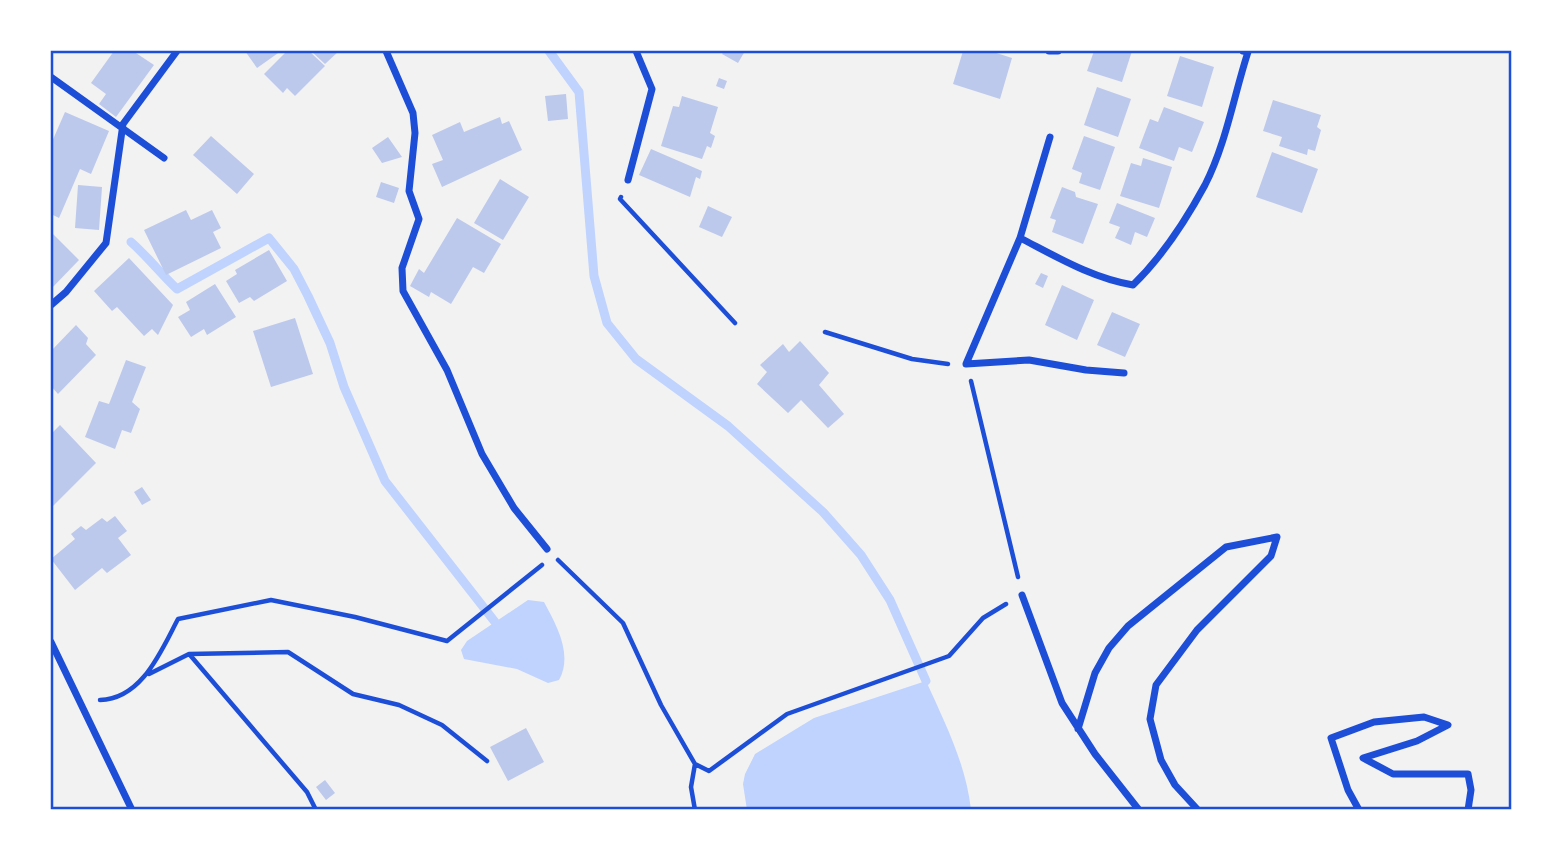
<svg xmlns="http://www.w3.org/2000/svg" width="1563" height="861" font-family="'Source Sans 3',sans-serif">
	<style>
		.water { fill: #bfd3fe }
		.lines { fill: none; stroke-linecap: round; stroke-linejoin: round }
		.stream { stroke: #bfd3fe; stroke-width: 9 }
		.building { fill: #bdc9ec }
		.path { stroke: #1d4ed8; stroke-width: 4.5 }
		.minor { stroke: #1d4ed8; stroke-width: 7 }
		.neatline { fill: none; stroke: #1d4ed8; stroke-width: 2.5 }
	</style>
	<rect width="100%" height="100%" fill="#f2f2f2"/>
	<path class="water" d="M528,600L544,602C557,626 573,655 559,680L548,683L517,669L464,659L461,650L467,641Z
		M926,681C945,723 966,764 971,810H747L743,784L745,774L755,754L814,718Z"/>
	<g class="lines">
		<path class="stream" d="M549,51L579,92L594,276L607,323L636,359L728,426L823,512L861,555L890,600L926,681
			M131,242C148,257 161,274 177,289L269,238L294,269L308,296L330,343L344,387L385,481L495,622"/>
	</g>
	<path class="building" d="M114,51H133L154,65L116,117L99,104L106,94L91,83Z
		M245,51H281L257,68Z
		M287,51H309L325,66L295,96L287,88L283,93L264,74Z
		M311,51H339L325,64Z
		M724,51H745L738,63L722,54Z
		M963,51H990L1012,58L1000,99L953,84Z
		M1094,51H1132L1122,82L1087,71Z
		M1180,56L1214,67L1202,107L1167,96Z
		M719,78L727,81L724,89L716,86Z
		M1097,87L1131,99L1118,137L1084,125Z
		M566,94L568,119L548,121L545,96Z
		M682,96L718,107L710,133L715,136L711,148L707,146L702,159L661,146L673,106L679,107Z
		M1273,100L1321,115L1317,127L1321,130L1315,151L1308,149L1307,155L1279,146L1282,137L1263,131Z
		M1164,107L1204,122L1192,152L1179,147L1174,161L1139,148L1150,119L1158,122Z
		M65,112L109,131L91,174L80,169L59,218L51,214V144Z
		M500,117L502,124L509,121L522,150L442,187L432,164L443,160L432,135L460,122L464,132Z
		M211,136L254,174L237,194L193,155Z
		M1084,136L1115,147L1100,190L1079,183L1082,173L1072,169Z
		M388,137L402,157L382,163L372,148Z
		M651,149L702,171L700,179L696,177L690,197L639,175Z
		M1272,152L1318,169L1302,213L1256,197Z
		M1143,158L1172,167L1159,208L1120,196L1131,163L1141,166Z
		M500,179L529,197L503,240L474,223Z
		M381,182L399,188L394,203L376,197Z
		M78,185L102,187L99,230L75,228Z
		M1062,187L1075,192L1076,197L1098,204L1083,244L1052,232L1056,220L1050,218Z
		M1117,203L1155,218L1147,237L1135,232L1131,245L1115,238L1120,227L1109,223Z
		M708,206L732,217L722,237L699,227Z
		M186,210L191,220L212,210L221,228L213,232L221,248L166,275L144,230Z
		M457,218L501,244L484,273L473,267L451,304L431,292L429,297L410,286L419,269L424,273Z
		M51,232L79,260L51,289Z
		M269,250L287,281L254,301L250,297L239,303L226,281L237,274L235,270Z
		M129,258L173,305L158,335L152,329L144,336L117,307L112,311L94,291Z
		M1041,273L1048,276L1043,288L1035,284Z
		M215,284L236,317L207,335L204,329L191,337L178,317L190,310L186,302Z
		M1062,285L1094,300L1077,340L1045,325Z
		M1112,312L1140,324L1125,357L1097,345Z
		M295,318L313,374L271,387L253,331Z
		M76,325L88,338L86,344L96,355L58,394L51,386V348L52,350Z
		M800,341L829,373L819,385L844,414L828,428L801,400L788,413L757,384L767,372L760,365L783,344L789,352Z
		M126,360L146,367L132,402L140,409L131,433L122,430L115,449L85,437L99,401L109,404Z
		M60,425L96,463L51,508V434Z
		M142,487L151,500L142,505L134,492Z
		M115,516L127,531L118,538L131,555L107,573L102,568L75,590L51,559L75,539L71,534L81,526L86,530L102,518L107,522Z
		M526,728L544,762L508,781L490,747Z
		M325,780L335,793L326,800L316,787Z"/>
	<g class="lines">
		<path class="path" d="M621,197L620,199L735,323
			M825,332L912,359L948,364
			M971,381L1018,577
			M558,560L623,623L661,705L695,764L691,787L695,810
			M190,655L307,792L316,810
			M149,674L189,654L288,652L353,694L399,705L442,725L487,761
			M100,700C142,699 161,651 178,619L271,600L355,617L447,641L542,565
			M695,764L709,771L787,714L949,656L983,618L1006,604"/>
		<path class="minor" d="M386,51L413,113L415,133L409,191L419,219L402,268L403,291L447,370L482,454L514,508L547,549
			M1049,51H1058
			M51,77L164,158
			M628,180L652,89L636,51
			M1020,238L1050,137
			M51,305L66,292L106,243L123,124L177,51
			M1124,373L1086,370L1029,360L966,364L1020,238C1057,257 1092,278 1133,285C1162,257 1186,220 1205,185C1226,144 1234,95 1248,52L1243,51
			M1022,595L1062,703L1095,754L1139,810
			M51,642L132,810
			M1078,729L1095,673L1109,648L1128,626L1226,547L1277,537L1271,556L1197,630L1156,685L1150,719L1161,760L1175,785L1198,810
			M1359,810L1348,790L1331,738L1374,722L1424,717L1448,725L1417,741L1363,758L1393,774H1468L1471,790L1468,810"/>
	</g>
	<rect width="1563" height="861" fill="none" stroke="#ffffff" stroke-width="105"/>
	<rect x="52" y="52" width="1458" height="756" class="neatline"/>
</svg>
